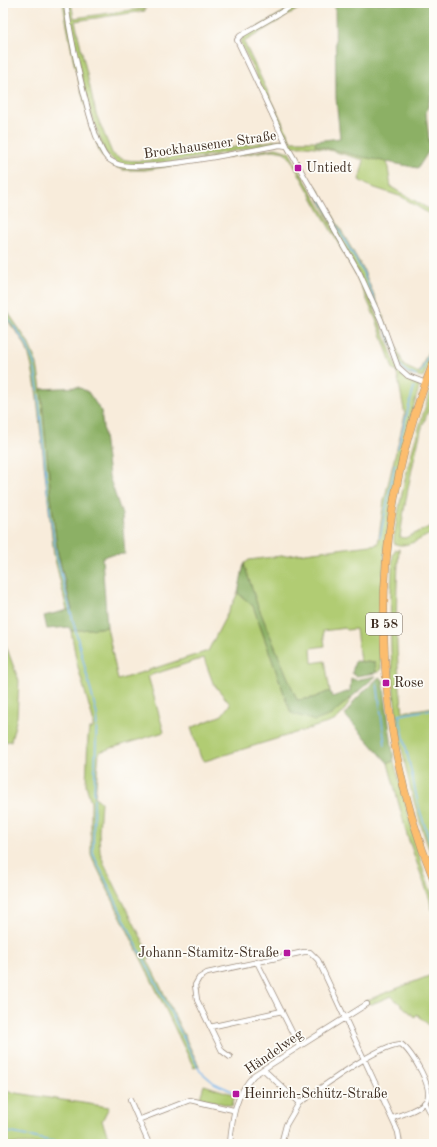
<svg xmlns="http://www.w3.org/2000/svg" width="437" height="1147" font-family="'Old Standard TT',serif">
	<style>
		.green { fill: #b1cc73; stroke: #767b48 }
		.forest { fill: #8cb065; stroke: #646d42 }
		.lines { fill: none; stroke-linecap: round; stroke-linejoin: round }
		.stream { stroke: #7ab7ed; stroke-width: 1.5 }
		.street-casing { stroke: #9a8b7c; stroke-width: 6 }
		.primary-casing { stroke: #9a8b7c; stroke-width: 8 }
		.street { stroke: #fff; stroke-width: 4.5 }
		.primary { stroke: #fcbd6e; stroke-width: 7 }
		.poi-dot { fill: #b5179e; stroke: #fdfcf7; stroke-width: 1.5 }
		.labels { text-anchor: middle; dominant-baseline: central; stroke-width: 3.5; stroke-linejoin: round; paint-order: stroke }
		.shield { fill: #fdfcf7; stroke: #75695f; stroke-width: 1 }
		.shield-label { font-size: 13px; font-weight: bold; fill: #3b2a1e }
		.street-label { font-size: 14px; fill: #3b2a1e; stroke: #fdfcf7 }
		.poi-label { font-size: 14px; fill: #3b2a1e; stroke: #fdfcf7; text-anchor: start }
	</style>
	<rect width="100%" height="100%" fill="#fdfcf7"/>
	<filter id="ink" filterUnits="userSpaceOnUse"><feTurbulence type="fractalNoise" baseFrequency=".025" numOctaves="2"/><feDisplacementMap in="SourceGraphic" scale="8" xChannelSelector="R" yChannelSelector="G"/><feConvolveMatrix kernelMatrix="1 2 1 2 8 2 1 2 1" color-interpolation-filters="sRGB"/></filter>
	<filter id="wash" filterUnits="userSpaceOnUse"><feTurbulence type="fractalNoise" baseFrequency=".012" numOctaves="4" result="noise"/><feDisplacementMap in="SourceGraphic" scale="16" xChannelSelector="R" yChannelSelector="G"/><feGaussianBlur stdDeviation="0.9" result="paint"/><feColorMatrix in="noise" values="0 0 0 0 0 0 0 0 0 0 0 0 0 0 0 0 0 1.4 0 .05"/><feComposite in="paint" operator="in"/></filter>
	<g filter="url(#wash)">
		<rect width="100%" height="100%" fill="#f8ecdb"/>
		<path class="green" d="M63,3H65L91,123L110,162L123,168H144L276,148L289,152L358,272L379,320L397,368L401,374L419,383V388C390,485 378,567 381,668L379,672L376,673L375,663L360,661L356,629L346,630L345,628L323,631L325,646L311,648L312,663L325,661L330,691L313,698L297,700L257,604L244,564L249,560L378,544L384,501L405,415L397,373L393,369L377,322L355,273L290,158L284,152L273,150L145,170H123L109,164L100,153L90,124L74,63Z
			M67,3H71L74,18L145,8V11L75,21L96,114L112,153C122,164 143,160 156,160L284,139L282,143L170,162L130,166L116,163L105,151L94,122L86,96Z
			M299,3H308L244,42L291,141H316L315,145L387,162L391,187L434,212V217L402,197L369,186L359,180L364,160C346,156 306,140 291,148L240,42L243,36Z
			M316,186L363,269L404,366L419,373L434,337V352L423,377L409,375L400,367L382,320L313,187Z
			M3,305L28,342L37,364L41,389L51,497L58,553L72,610H67L54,555L36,389C33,373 31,357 24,343C17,330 3,320 3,305Z
			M434,386C434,401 425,417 421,431C412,466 405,501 400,537L405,538L434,525V532C424,537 404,550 394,543V537C402,485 415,436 432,387Z
			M399,549C395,604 395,657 403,712L434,707V862C395,761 385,661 393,554L395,550Z
			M238,593L253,606L291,713L331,715L344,702L352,698L342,714L334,721L205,761L201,758L191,728L222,715L230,704L213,683L204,658L148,676L164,732L99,752L95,797L101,802L99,831L100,852L105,866L151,957L147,959L199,1066L194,1068L91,855V802L86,785L88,737L89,729L93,728V720L77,664L71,631L107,627L118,680L208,651Z
			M3,638L19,681L17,717L11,741L3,742Z
			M394,761L424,873L434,899V914L431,909L430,900L407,835L388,763Z
			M434,974V1030L417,1014L415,1017L391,996L372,1004L367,1003L365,1001Z
			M204,1085L235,1095L232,1106L200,1098Z
			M3,1091L109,1107L102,1121L111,1144H3Z"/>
		<path class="forest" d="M335,3H434V85L426,113L430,149L418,168L362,157L315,145L316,141L340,138L336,98Z
			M78,387L88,392L101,411L109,476L122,515L125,554L108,555L102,558L107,627L71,631L69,627L47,629L44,616L72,609L58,553L51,497L41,389Z
			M244,564L257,604L297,700L313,698L330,691L332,697L350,691L351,678L355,680L376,676L331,715L315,721L291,713L253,606L238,593Z
			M355,661L375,663L376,673L356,676L352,673Z
			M379,677L383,680L394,761L388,763L345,715L355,700Z"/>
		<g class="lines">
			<path class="stream" d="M314,187L363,272L394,349
				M3,311L26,343L34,363L38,389L48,496L56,554L97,715L94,795
				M399,364L407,372L416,376
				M421,372L434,342
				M398,448L414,387
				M380,538L395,464
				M377,682L385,745
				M434,709L399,715L419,808L434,855
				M94,798L93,854L142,956
				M144,959L200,1071L214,1083L236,1093
				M3,1131L65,1144"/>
		</g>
	</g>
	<g filter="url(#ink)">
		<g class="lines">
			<g class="street-casing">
				<path id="street" d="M66,3C69,30 91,141 107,158C109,160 113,162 115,163C136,175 251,150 280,145L287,146
					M297,3L240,36L237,40L287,146L359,272L381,320L398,367L408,376L426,383
					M257,962L299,1046
					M210,1027L282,1011
					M230,1057L222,1051L197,1000L195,985L199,978L207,973L304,952H310L318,960L398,1132L400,1144
					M263,1069L299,1103L286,1125L281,1144
					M130,1100L149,1144
					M425,1102L434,1120
					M299,1103C322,1088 377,1045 401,1044C412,1052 435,1089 426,1101C419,1110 402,1114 393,1118
					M138,1120L190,1100L233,1110
					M230,1144C232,1118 235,1095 254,1075L367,1004"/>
			</g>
			<g class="primary-casing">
				<path id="primary" d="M434,361C367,526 367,715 434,880"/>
			</g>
			<use href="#street" class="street"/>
			<use href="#primary" class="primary"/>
		</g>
	</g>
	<g class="poi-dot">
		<rect x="294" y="164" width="8" height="8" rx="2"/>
		<rect x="382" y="679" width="8" height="8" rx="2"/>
		<rect x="283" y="949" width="8" height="8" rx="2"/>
		<rect x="232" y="1090" width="8" height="8" rx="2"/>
	</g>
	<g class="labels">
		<rect class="shield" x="366" y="613" width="36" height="22" rx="3"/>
		<g class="shield-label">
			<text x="384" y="624">B 58</text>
		</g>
		<g class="street-label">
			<text transform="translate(210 145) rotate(-8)">Brockhausener Straße</text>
			<text transform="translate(274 1052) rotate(-35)">Händelweg</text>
		</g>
		<g class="poi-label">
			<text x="306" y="168">Untiedt</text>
			<text x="394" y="683">Rose</text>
			<text x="279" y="953" text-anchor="end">Johann-Stamitz-Straße</text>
			<text x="244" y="1094">Heinrich-Schütz-Straße</text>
		</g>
	</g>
	<rect width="437" height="1147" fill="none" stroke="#fdfcf7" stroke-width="16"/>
</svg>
